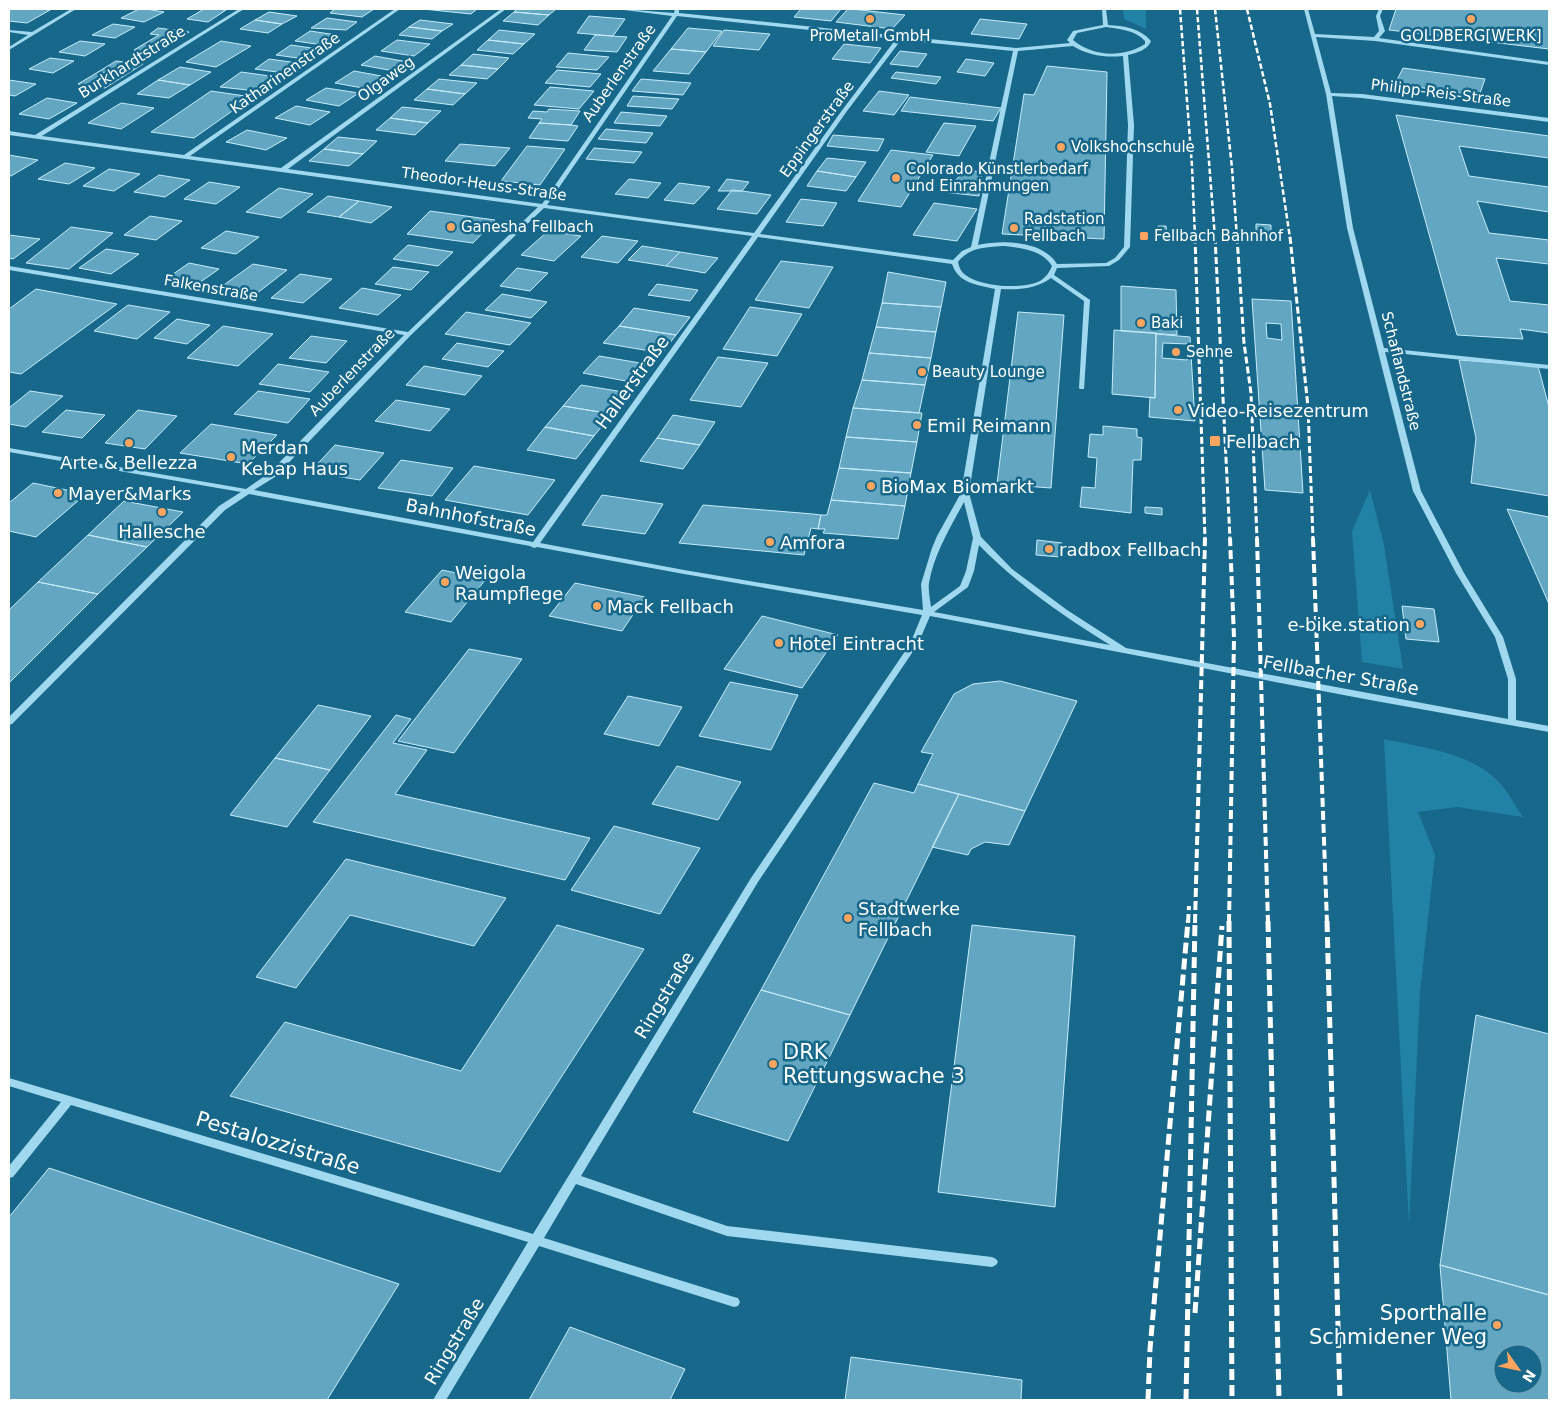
<svg xmlns="http://www.w3.org/2000/svg" width="1558" height="1409" font-family="'DejaVu Sans',sans-serif">
	<style>
		.green { fill: #2281a6 }
		.building { fill: #62a6c1; stroke: #c6ecfa; fill-rule: evenodd }
		.lines { fill: none; stroke-linecap: round; stroke-linejoin: round }
		.minor { fill: #a0d9ef; fill-rule: evenodd }
		.rail-far3 { stroke: #fff; stroke-width: 2.5; stroke-dasharray: 5.5 2.5; stroke-linecap: butt }
		.rail-far2 { stroke: #fff; stroke-width: 3; stroke-dasharray: 7 3; stroke-linecap: butt }
		.rail-far1 { stroke: #fff; stroke-width: 4; stroke-dasharray: 9 4; stroke-linecap: butt }
		.rail { stroke: #fff; stroke-width: 5; stroke-dasharray: 11 5; stroke-linecap: butt }
		.poi-dot { fill: #ffa55d; stroke: #17688a; stroke-width: 2 }
		.labels { text-anchor: middle; dominant-baseline: central; stroke-width: 5; stroke-linejoin: round; paint-order: stroke }
		.far-poi-label { font-size: 15px; fill: #fff; stroke: #17688a; text-anchor: start }
		.far-street-label { font-size: 15px; fill: #fff; stroke: #17688a }
		.street-label { font-size: 18px; fill: #fff; stroke: #17688a }
		.poi-label { font-size: 18px; fill: #fff; stroke: #17688a; text-anchor: start }
		.near-poi-label { font-size: 21px; fill: #fff; stroke: #17688a; text-anchor: start }
		.near-street-label { font-size: 21px; fill: #fff; stroke: #17688a }
	</style>
	<rect width="100%" height="100%" fill="#17688a"/>
	<path class="green" d="M1123,9H1146V29L1124,19Z
		M1370,490L1384,545L1403,669L1362,662L1352,531Z
		M1384,739C1425,748 1477,753 1504,788C1511,797 1516,808 1523,817L1457,807L1418,812L1435,855L1420,992L1409,1225Z"/>
	<path class="building" d="M9,9H39L50,10L27,23L9,21Z
		M139,9H146L164,12L144,22L121,18Z
		M204,9H215L226,10L208,22L187,19Z
		M335,9H374L362,17L330,13Z
		M423,9H477L471,14Z
		M517,9H556L549,15L514,12Z
		M801,9H841L831,21L794,17Z
		M848,9H852L905,15L892,29L836,22Z
		M1396,9H1549V49L1389,30Z
		M269,12L297,16L282,24L255,20Z
		M514,12L549,15L538,25L503,21Z
		M589,16L625,19L613,36L577,33Z
		M327,18L357,22L346,30L311,28Z
		M980,19L1027,24L1019,39L971,34Z
		M255,20L282,24L268,33L240,29Z
		M420,20L453,24L442,31L409,27Z
		M113,24L135,27L115,38L92,35Z
		M409,27L442,31L432,39L399,35Z
		M158,28L189,32L156,53L134,50L159,35L150,34Z
		M688,28L722,31L706,52L671,49Z
		M499,30L535,34L524,44L488,40Z
		M724,30L770,34L759,50L713,46Z
		M310,31L337,35L323,45L295,41Z
		M595,35L627,37L617,52L584,50Z
		M397,40L430,44L414,56L381,51Z
		M488,40L524,44L513,54L477,50Z
		M80,41L105,44L85,56L59,52Z
		M221,41L251,46L216,67L186,62Z
		M844,44L881,48L870,63L832,59Z
		M291,45L318,49L305,59L276,55Z
		M671,49L706,52L689,74L653,71Z
		M900,51L927,54L918,67L890,64Z
		M568,53L609,57L597,70L556,67Z
		M473,54L509,58L498,69L461,65Z
		M375,56L408,62L394,71L361,65Z
		M50,58L74,61L53,73L29,69Z
		M269,59L298,63L284,73L255,69Z
		M966,59L994,63L985,76L957,72Z
		M116,61L143,64L124,76L98,72Z
		M461,65L498,69L487,79L449,75Z
		M1047,66L1107,72L1104,239L1002,234L1024,94L1034,95Z
		M180,67L211,72L190,85L158,80Z
		M1403,68L1485,79L1479,96L1395,84Z
		M557,70L601,74L590,87L545,83Z
		M354,71L387,77L368,89L335,83Z
		M98,72L124,76L105,88L78,84Z
		M241,72L277,77L257,91L220,87Z
		M896,72L941,77L936,84L891,78Z
		M439,79L477,83L465,94L427,89Z
		M641,79L691,83L683,95L632,91Z
		M9,80L36,84L15,96L9,95Z
		M158,80L190,85L169,98L137,94Z
		M550,87L594,91L579,109L534,105Z
		M326,88L359,93L339,106L306,100Z
		M427,89L465,94L453,105L414,100Z
		M211,91L252,97L194,138L151,132Z
		M879,91L909,95L894,115L863,111Z
		M633,96L679,99L672,109L627,106Z
		M910,97L1001,108L993,121L901,111Z
		M47,98L77,103L49,119L19,114Z
		M121,103L154,108L121,129L88,123Z
		M296,106L330,112L310,125L275,118Z
		M402,107L441,111L428,123L390,118Z
		M549,109L580,111L571,125L539,123L542,119L528,118L533,111L547,112Z
		M621,112L667,116L660,126L614,123Z
		M1396,115L1549,136V158L1459,146L1469,176L1549,187V212L1477,201L1489,233L1549,240V264L1496,258L1510,301L1549,305V333L1520,329L1523,339L1457,335Z
		M390,118L428,123L415,135L376,130Z
		M539,123L571,125L578,126L568,141L529,138Z
		M944,123L976,126L959,156L926,152Z
		M606,129L653,133L646,143L598,139Z
		M247,130L287,138L266,150L226,142Z
		M833,135L884,139L878,151L827,146Z
		M338,137L377,141L363,154L324,149Z
		M460,144L510,148L495,166L445,161Z
		M527,146L565,149L540,185L501,181Z
		M594,148L642,152L634,163L586,159Z
		M324,149L363,154L349,166L309,161Z
		M891,150L933,155L901,207L858,201Z
		M9,155L38,160L11,176H9Z
		M827,158L866,162L856,177L817,171Z
		M65,163L95,168L69,184L38,179Z
		M109,169L140,174L114,191L83,186Z
		M966,170L982,172L979,196L943,192Z
		M817,171L856,177L846,191L807,186Z
		M159,175L190,180L165,197L134,192Z
		M629,179L661,183L648,198L615,194Z
		M727,179L749,182L742,191H718Z
		M209,182L240,187L216,204L184,199Z
		M679,183L710,187L694,204L664,200Z
		M279,188L313,194L281,218L246,212Z
		M732,190L742,191L771,195L757,214L717,209Z
		M328,196L359,201L339,217L307,212Z
		M801,199L837,203L823,226L786,222Z
		M359,201L392,207L371,223L339,217Z
		M934,203L977,209L957,241L913,235Z
		M430,211L495,220L473,243L407,234Z
		M150,216L182,221L156,240L124,235Z
		M1256,224L1271,225V232L1256,231Z
		M1158,226H1166L1167,234H1157Z
		M71,227L113,233L69,269L26,263Z
		M226,231L259,237L236,254L201,248Z
		M548,231L581,236L554,261L521,255Z
		M9,235L40,239L13,259L9,258Z
		M602,236L638,241L618,263L581,257Z
		M408,245L453,252L438,266L393,259Z
		M642,246L680,252L666,266L628,260Z
		M106,249L139,254L111,274L79,268Z
		M680,252L718,258L705,273L666,266Z
		M781,261L833,267L809,308L755,300Z
		M189,263L219,269L196,285L166,279Z
		M253,264L287,270L256,294L221,287Z
		M393,267L429,272L411,290L375,284Z
		M517,268L548,273L530,291L500,286Z
		M888,272L946,282L941,307L882,303Z
		M300,274L332,279L303,303L271,298Z
		M657,284L698,290L690,301L648,295Z
		M1121,286L1176,290L1177,335L1121,331Z
		M362,288L401,295L378,315L339,308Z
		M36,289L117,304L21,374L9,372V309Z
		M502,294L547,302L531,318L485,310Z
		M1252,299L1291,301L1303,493L1265,490Z
		M882,303L941,307L936,332L876,327Z
		M128,305L170,312L137,339L94,331Z
		M750,307L802,314L777,356L723,349Z
		M634,308L690,317L676,335L619,326Z
		M466,312L531,323L510,345L445,334Z
		M1018,312L1064,315L1051,488L997,484Z
		M177,319L210,325L187,344L154,338Z
		M1266,323L1281,324L1282,340L1267,338Z
		M223,326L273,334L238,366L187,358Z
		M619,326L676,335L662,353L603,343Z
		M876,327L936,332L931,358L869,353Z
		M1114,330L1156,333L1155,398L1112,394Z
		M1156,334L1190,337L1195,421L1149,417L1150,397L1155,398Z
		M311,336L347,341L326,363L289,358Z
		M457,343L504,351L488,367L442,359Z
		M1163,343L1188,344L1187,360L1162,358Z
		M869,353L931,358L925,385L862,380Z
		M599,356L646,364L631,382L583,373Z
		M718,357L768,363L741,407L690,400Z
		M1459,360L1538,366L1549,407V496L1471,483L1476,438Z
		M278,364L329,372L310,392L259,384Z
		M424,366L482,376L465,395L406,385Z
		M862,380L925,385L919,413L853,408Z
		M581,385L629,393L612,414L563,406Z
		M30,391L63,396L26,427L9,424V408Z
		M258,391L310,399L288,423L234,414Z
		M396,400L450,409L430,431L375,421Z
		M563,406L612,414L594,436L545,427Z
		M853,408L922,413L917,442L846,437Z
		M66,410L105,415L82,438L42,432Z
		M138,410L177,416L145,449L105,443Z
		M673,415L715,422L700,445L657,438Z
		M211,424L277,435L248,464L180,453Z
		M1103,426L1137,429V437L1142,438L1141,460H1133L1131,513L1080,507L1082,487L1095,488L1097,458L1088,457L1090,434L1103,435Z
		M545,427L594,436L576,459L527,450Z
		M846,437L917,442L911,473L839,468Z
		M657,438L700,445L683,469L640,461Z
		M335,445L384,453L360,480L310,472Z
		M401,460L453,468L432,496L378,488Z
		M474,466L555,480L528,515L445,500Z
		M839,468L911,473L905,506L831,500Z
		M33,483L86,494L36,537L9,531V503Z
		M602,495L663,504L645,534L582,525Z
		M831,500L905,506L898,539L823,533L825,529H818L821,515H827Z
		M124,501L183,512L147,547L88,535Z
		M703,505L813,514L821,515L818,529L811,528L804,555L679,543Z
		M1145,507L1162,508V515L1145,513Z
		M1507,509L1549,517V604Z
		M88,535L147,547L98,594L38,582Z
		M1037,540L1062,543L1060,557L1036,555Z
		M442,570L486,579L451,622L405,612Z
		M38,582L98,594L9,683V610Z
		M575,583L645,597L622,631L549,616Z
		M1402,606L1434,609L1439,642L1406,639Z
		M762,616L838,635L802,688L724,669Z
		M469,649L522,659L454,753L398,741Z
		M1000,681L1077,701L1025,811L918,784L933,754L921,752L954,694L973,684Z
		M730,682L798,695L771,750L699,736Z
		M628,696L682,707L659,746L604,734Z
		M318,705L371,716L330,770L275,758Z
		M396,715L411,719L393,743L427,750L395,794L590,838L565,880L313,822Z
		M275,758L330,770L287,827L230,815Z
		M677,766L741,782L718,820L652,804Z
		M874,783L914,793L918,784L959,794L850,1015L761,990Z
		M959,794L1025,811L1009,845L985,842L971,849L968,855L932,847Z
		M614,826L700,848L660,914L571,890Z
		M346,859L506,898L474,946L350,915L296,988L256,977Z
		M557,925L644,949L500,1172L230,1096L285,1022L461,1071Z
		M972,925L1075,936L1055,1207L938,1192Z
		M761,990L850,1015L788,1141L693,1112Z
		M1476,1015L1549,1034V1295L1440,1265Z
		M49,1168L399,1284L327,1400H9V1217Z
		M1440,1265L1549,1295V1400H1451ZM1503,1354H1533V1384H1503Z
		M570,1327L685,1369L670,1400H529Z
		M851,1357L1022,1380L1021,1400H845Z"/>
	<g class="lines">
		<path class="minor" d="M71,9H76L9,50V47L28,35L9,32V30L32,32Z
			M239,9H244L42,136L184,155L395,9H400L190,156L281,168L501,9H506L288,169L542,204L672,16L624,10L622,9L674,13L675,9H679V13L1016,48L1070,43L1067,40L1073,31L1103,25L1102,9H1106L1108,25C1124,26 1140,28 1151,41C1148,50 1136,53 1128,55L1134,125L1130,247L1119,260L1109,266L1057,268L1054,275L1090,300L1084,389H1080L1079,388L1084,301L1051,278C1036,289 1019,290 1001,289L969,493L981,537L1012,569L1067,610L1126,648L1508,719V679L1495,637L1456,573L1413,491L1347,228L1326,94L1304,9H1308L1315,34L1374,37L1379,31L1376,16L1379,9H1383L1380,16L1385,31L1379,38L1549,62V65L1375,41L1316,37L1331,93L1362,94L1549,118V122L1362,98L1332,96L1353,228L1384,348L1549,365V369L1385,352L1421,491L1464,573L1503,637L1516,679V720L1549,726V732L1370,700L930,616L918,644L758,882L581,1176L727,1226L992,1257L996,1259L998,1262L996,1265L992,1267L727,1236L576,1184L544,1238L734,1297L738,1298L740,1302L738,1306L734,1307L539,1246L446,1400H433L528,1242L71,1105L13,1177L9,1178V1166L61,1102L9,1086V1078L533,1234L751,878L910,644L922,615L684,574L537,547L534,548L530,546L249,494L225,510L12,724L9,725V717L219,506L241,492L9,452V448L246,489L269,473L404,335L9,270V266L408,332L538,207L9,135V131L35,135ZM677,16L896,39L843,109L754,233L547,205ZM1106,27C1120,29 1135,30 1145,41V44C1123,58 1093,57 1073,40L1077,33ZM901,40L1013,51L971,247L962,251L953,260L760,234L847,111ZM1073,46C1087,55 1106,58 1123,56L1128,125L1124,247L1115,258L1106,263L1057,264C1042,240 1003,240 978,245L1018,51ZM544,208L752,236L533,542L254,490L275,477L411,335ZM758,237L952,264C958,283 977,285 995,289L961,493L937,536L932,548L921,584L923,610L684,570L540,543ZM1004,246C1022,248 1042,250 1052,266C1049,273 1046,277 1040,281C1022,290 978,287 963,273C960,270 959,266 958,262C969,247 987,247 1004,246ZM964,502L973,538L966,571L960,586L931,607C930,599 928,590 929,583C934,554 950,528 964,502ZM979,545C1018,585 1063,616 1110,645L934,612L968,587L974,571Z"/>
		<path class="rail-far3" d="M1180,9L1192,166L1195,238
			M1197,9L1215,238
			M1215,9L1232,168L1237,238
			M1247,9L1270,104L1290,238"/>
		<path class="rail-far2" d="M1195,237L1205,539
			M1215,237L1230,539
			M1237,237L1244,343L1251,393L1257,539
			M1290,237L1308,407L1313,539"/>
		<path class="rail-far1" d="M1257,538L1268,923
			M1313,538L1327,923
			M1188,923L1189,906
			M1195,923L1205,538
			M1229,923L1234,638L1230,538"/>
		<path class="rail" d="M1229,921L1232,1400
			M1268,921L1279,1400
			M1327,921L1340,1400
			M1195,1313L1222,926
			M1148,1400L1150,1349L1188,921
			M1186,1400L1195,921"/>
	</g>
	<g class="poi-dot">
		<circle cx="870" cy="19" r="5"/>
		<circle cx="1471" cy="19" r="5"/>
		<circle cx="1061" cy="147" r="5"/>
		<circle cx="896" cy="178" r="5"/>
		<circle cx="451" cy="227" r="5"/>
		<circle cx="1014" cy="228" r="5"/>
		<rect x="1139" y="231" width="10" height="10" rx="2.5"/>
		<circle cx="1141" cy="323" r="5"/>
		<circle cx="1176" cy="352" r="5"/>
		<circle cx="922" cy="372" r="5"/>
		<circle cx="1178" cy="410" r="5"/>
		<circle cx="917" cy="425" r="5"/>
		<rect x="1209" y="435" width="12" height="12" rx="2.5"/>
		<circle cx="129" cy="443" r="5"/>
		<circle cx="231" cy="457" r="5"/>
		<circle cx="871" cy="486" r="5"/>
		<circle cx="58" cy="493" r="5"/>
		<circle cx="162" cy="512" r="5"/>
		<circle cx="770" cy="542" r="5"/>
		<circle cx="1049" cy="549" r="5"/>
		<circle cx="445" cy="582" r="5"/>
		<circle cx="597" cy="606" r="5"/>
		<circle cx="1420" cy="624" r="5"/>
		<circle cx="779" cy="643" r="5"/>
		<circle cx="848" cy="918" r="5"/>
		<circle cx="773" cy="1064" r="5"/>
		<circle cx="1497" cy="1325" r="5"/>
	</g>
	<g class="labels">
		<g class="far-poi-label">
			<text x="870" y="36" text-anchor="middle">ProMetall GmbH</text>
			<text x="1471" y="36" text-anchor="middle">GOLDBERG[WERK]</text>
			<text x="1071" y="147">Volkshochschule</text>
			<text x="906" y="169">Colorado Künstlerbedarf<tspan x="906" dy="17">und Einrahmungen</tspan></text>
			<text x="1024" y="219">Radstation<tspan x="1024" dy="17">Fellbach</tspan></text>
			<text x="461" y="227">Ganesha Fellbach</text>
			<text x="1154" y="236">Fellbach Bahnhof</text>
			<text x="1151" y="323">Baki</text>
			<text x="1186" y="352">Sehne</text>
			<text x="932" y="372">Beauty Lounge</text>
		</g>
		<g class="far-street-label">
			<text transform="translate(132 62) rotate(-32)">Burkhardtstraße</text>
			<text transform="translate(285 73) rotate(-35)">Katharinenstraße</text>
			<text transform="translate(619 73) rotate(-55)">Auberlenstraße</text>
			<text transform="translate(386 79) rotate(-36)">Olgaweg</text>
			<text transform="translate(1441 93) rotate(7)">Philipp-Reis-Straße</text>
			<text transform="translate(817 129) rotate(-54)">Eppingerstraße</text>
			<text transform="translate(484 184) rotate(8)">Theodor-Heuss-Straße</text>
			<text transform="translate(211 288) rotate(10)">Falkenstraße</text>
			<text transform="translate(1401 371) rotate(76)">Schaflandstraße</text>
			<text transform="translate(352 372) rotate(-46)">Auberlenstraße</text>
		</g>
		<g class="street-label">
			<text transform="translate(632 382) rotate(-54)">Hallerstraße</text>
			<text transform="translate(471 517) rotate(11)">Bahnhofstraße</text>
			<text transform="translate(1341 675) rotate(10)">Fellbacher Straße</text>
			<text transform="translate(664 995) rotate(-59)">Ringstraße</text>
			<text transform="translate(454 1341) rotate(-59)">Ringstraße</text>
		</g>
		<g class="poi-label">
			<text x="1188" y="410">Video-Reisezentrum</text>
			<text x="927" y="425">Emil Reimann</text>
			<text x="1226" y="441">Fellbach</text>
			<text x="241" y="447">Merdan<tspan x="241" dy="21">Kebap Haus</tspan></text>
			<text x="129" y="462" text-anchor="middle">Arte &amp; Bellezza</text>
			<text x="881" y="486">BioMax Biomarkt</text>
			<text x="68" y="493">Mayer&amp;Marks</text>
			<text x="162" y="531" text-anchor="middle">Hallesche</text>
			<text x="780" y="542">Amfora</text>
			<text x="1059" y="549">radbox Fellbach</text>
			<text x="455" y="572">Weigola<tspan x="455" dy="21">Raumpflege</tspan></text>
			<text x="607" y="606">Mack Fellbach</text>
			<text x="1410" y="624" text-anchor="end">e-bike.station</text>
			<text x="789" y="643">Hotel Eintracht</text>
			<text x="858" y="908">Stadtwerke<tspan x="858" dy="21">Fellbach</tspan></text>
		</g>
		<g class="near-poi-label">
			<text x="783" y="1052">DRK<tspan x="783" dy="24">Rettungswache 3</tspan></text>
			<text x="1487" y="1313" text-anchor="end">Sporthalle<tspan x="1487" dy="24">Schmidener Weg</tspan></text>
		</g>
		<g class="near-street-label">
			<text transform="translate(278 1143) rotate(17)">Pestalozzistraße</text>
		</g>
	</g>
	<rect width="1558" height="1409" fill="none" stroke="#ffffff" stroke-width="20"/>
	<g transform="translate(1518 1369) rotate(123)"><circle r="24" fill="#17688a" stroke="#74a4b9"/>
	<path d="M0-4L9 19L0 12L-9 19Z" fill="#ffa55d"/>
	<text y="-8" font-size="14" font-weight="bold" text-anchor="middle" fill="#ffffff">N</text>
	</g>
</svg>
